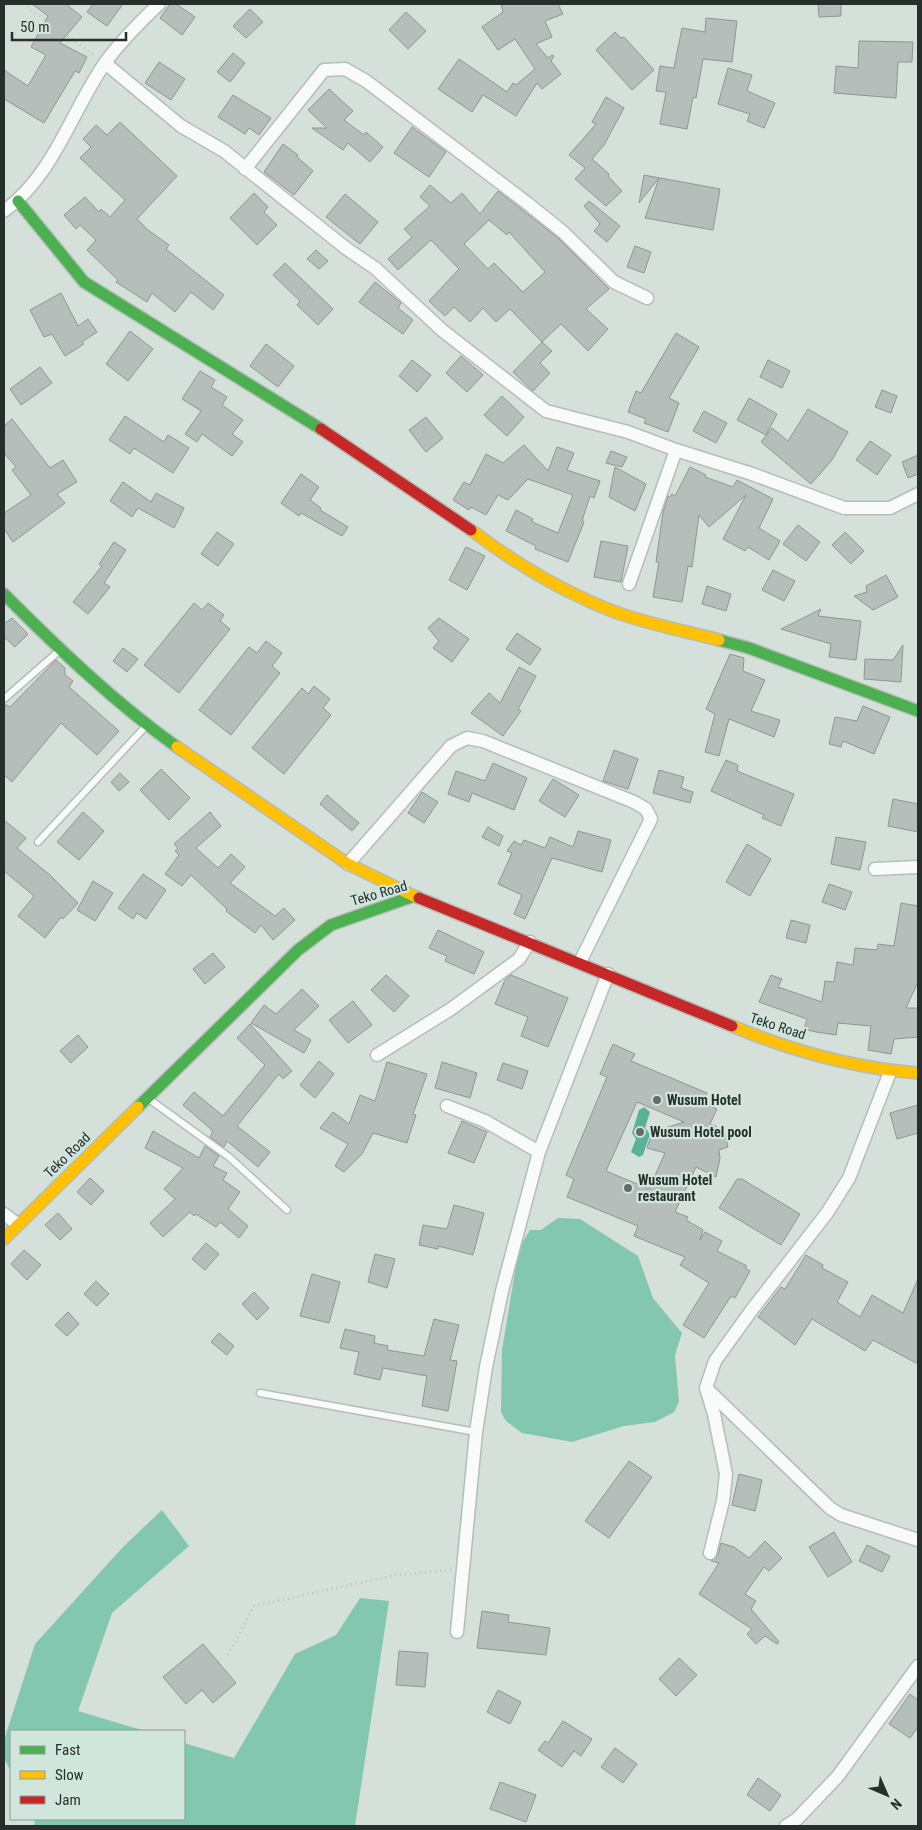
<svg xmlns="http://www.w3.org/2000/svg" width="922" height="1830" font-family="'Roboto Condensed',sans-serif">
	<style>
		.forest { fill: #84c7b1 }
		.water { fill: #5ab197 }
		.building { fill: #b6bebb; stroke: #8e9692; fill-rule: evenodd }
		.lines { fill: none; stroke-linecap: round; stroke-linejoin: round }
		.lane-casing { stroke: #b4bdba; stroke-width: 9 }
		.street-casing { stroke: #b4bdba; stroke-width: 15 }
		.fast-casing { stroke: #b4bdba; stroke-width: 14 }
		.slow-casing { stroke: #b4bdba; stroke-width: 14 }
		.jam-casing { stroke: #b4bdba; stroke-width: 14 }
		.path { stroke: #b9bebc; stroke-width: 2.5; stroke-dasharray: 1 4; stroke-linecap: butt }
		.lane { stroke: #f9fafa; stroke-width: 6 }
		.street { stroke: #f9fafa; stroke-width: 12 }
		.fast { stroke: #4caf50; stroke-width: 11 }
		.slow { stroke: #ffc107; stroke-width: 11 }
		.jam { stroke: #c62828; stroke-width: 11 }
		.poi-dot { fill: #646d69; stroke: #d0e5dc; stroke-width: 2 }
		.labels { text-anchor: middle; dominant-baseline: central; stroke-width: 4.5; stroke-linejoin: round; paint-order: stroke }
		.street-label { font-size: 14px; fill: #272f2c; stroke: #d0e5dc }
		.poi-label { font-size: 14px; font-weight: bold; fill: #272f2c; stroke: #d0e5dc; text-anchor: start }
	</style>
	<rect width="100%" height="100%" fill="#d5e0db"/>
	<path class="forest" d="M558,1218L580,1219L638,1256L653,1298L682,1333L675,1355L679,1402L674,1412L655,1422L624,1426L572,1442L522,1433L506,1421L501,1412L502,1350L519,1248L530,1230H541Z
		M162,1510L189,1546L112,1613L78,1711L145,1731H11V1771L4,1759V1740L35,1644L123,1547Z
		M360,1598L389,1601L355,1826H34L35,1819H184V1743L234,1758L295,1654L336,1635Z"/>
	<path class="water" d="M644,1107L650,1112L645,1128L650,1134L643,1155L639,1157L631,1152L636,1139L632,1133L639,1110Z"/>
	<path class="building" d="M32,4H66L82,17L60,43L87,57L79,73L75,71L44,123L4,99V70L28,86L46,55L31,47L48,16Z
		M93,4H123L107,26L87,12Z
		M170,4H176L195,17L182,35L160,18Z
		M501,4H558L563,14L545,21L552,37L536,44L548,58L552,55L554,56L551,61L561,74L542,89L537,83L516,116L483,95L472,112L438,89L459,59L507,92L513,83L516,85L535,69L515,39L498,50L482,27L503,12Z
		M818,4H841V16L819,17Z
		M250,9L263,22L246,38L233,26Z
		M406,12L426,31L408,49L389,30Z
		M706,18L737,21L732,62L703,59L696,98L693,97L687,129L660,124L666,92L656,91L660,66L674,68L682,28L705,32Z
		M615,32L621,38L624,37L654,70L632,90L596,50Z
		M859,41L913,42L912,62H898L896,98L834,93L836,66L858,68Z
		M233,53L245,63L230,82L217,72Z
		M159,62L185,79L171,100L145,83Z
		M728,68L752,75L747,91L775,103L764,128L747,121L750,114L718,104Z
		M329,89L353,111L344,120L364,135L366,132L383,147L370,162L348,143L343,150L312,128H327L308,110Z
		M233,95L271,118L259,135L249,128L245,134L218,117Z
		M606,97L624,108L604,145L592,159L609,174L608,176L622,191L606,206L575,179L585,168L569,155L596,124L592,122Z
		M120,122L177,176L137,219L148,230L169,245L166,249L224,295L213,310L191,292L175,312L152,293L147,302L116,282L118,280L87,250L96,240L80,225L76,229L64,215L85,197L99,212L101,209L110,217L125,200L80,158L91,147L83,139L96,125L107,135Z
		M412,127L446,152L429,177L394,153Z
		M283,144L298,155L297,157L313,171L294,195L264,172Z
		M644,175L720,189L713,230L645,218L659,178L639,203Z
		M430,185L451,203L462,193L480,214L498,191L558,238L609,289L586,309L608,329L588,351L561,324L542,342L552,351L540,363L550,373L533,391L513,372L542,342L510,309L496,322L483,308L470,322L454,307L445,316L429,301L459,269L431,240L398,270L388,259L412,237L404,229L430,206L420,197ZM489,220L507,235L509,232L545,272L523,292L494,263L488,269L464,244Z
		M254,193L268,207L264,212L277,225L257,245L230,218Z
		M345,194L378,222L360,244L326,217Z
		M589,201L620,226L607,242L594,231L600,224L584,206Z
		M635,246L651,252L644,273L627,267Z
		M316,250L328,261L319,269L307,259Z
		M285,263L333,309L318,325L297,305L300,301L273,275Z
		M375,282L401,303L398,308L413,320L403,334L359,302Z
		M61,293L78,326L88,319L97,332L82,342L84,344L65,356L52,334L44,337L30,310Z
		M130,331L153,349L128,381L106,364Z
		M676,333L699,347L669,398L679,403L668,432L644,423L646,419L628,412L636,391L641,393Z
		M266,344L294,366L278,387L250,366Z
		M461,356L483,375L467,392L446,373Z
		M412,360L431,375L417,392L399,376Z
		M768,360L790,371L782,388L760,377Z
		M40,367L52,383L21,405L10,389Z
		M200,371L215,380L211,387L227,397L222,405L243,420L232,434L243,442L232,456L202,434L197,442L185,434L201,411L182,399Z
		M882,390L897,396L891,413L875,407Z
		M502,396L524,417L507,436L484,415Z
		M749,398L777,414L766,435L737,420Z
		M808,409L848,432L832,460L811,484L761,442L772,428L788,441Z
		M704,411L727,423L716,443L693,431Z
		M125,416L164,442L168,435L189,448L173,473L134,448L130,454L109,440Z
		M426,417L443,438L426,452L409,430Z
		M12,419L50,468L63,460L77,482L57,494L65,503L13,542L4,529V513L31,495L12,470L16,467L4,453V426Z
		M870,441L891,455L877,475L856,460Z
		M524,445L548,471L557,447L574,453L567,470L600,481L594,498L590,496L582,521L584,522L568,562L535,549L536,546L506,531L516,510L533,519L532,522L558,533L573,495L528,479L508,500L498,495L486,515L471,507L469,510L453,500L464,482L470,485L486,454L503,463Z
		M611,451L627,457L622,467L606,463Z
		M918,455V474L908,478L902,462Z
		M615,467L646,484L635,511L609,497Z
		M690,467L706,475L705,477L733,487L737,480L773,499L759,528L780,541L769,560L748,547L745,551L723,539L746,495L709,527L699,515L692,567L688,566L682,602L653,597L659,562H656L663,512L668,496L670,497L672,494L675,496Z
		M301,474L319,487L310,500L321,508L320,510L348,527L342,536L301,513L299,516L281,503Z
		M123,482L151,502L156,493L184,508L174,528L138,508L132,517L110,501Z
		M798,525L820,542L806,561L783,544Z
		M217,532L234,544L218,566L201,554Z
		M845,532L864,551L851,564L832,545Z
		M601,541L628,546L621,582L594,577Z
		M114,542L126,550L104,583L110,587L88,614L73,602L102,566L99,564Z
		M466,547L485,556L467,590L449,580Z
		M773,570L795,581L784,601L762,590Z
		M886,575L898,597L873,610L854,596L867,592L866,586Z
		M707,586L731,594L726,611L702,604Z
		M194,603L202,610L208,603L224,615L220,621L230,629L179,693L144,665Z
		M821,609L818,616L861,621L856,660L829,657L831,644L781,629Z
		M12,618L28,634L15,647L4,637V624Z
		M439,618L469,639L452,662L433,648L439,641L428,628Z
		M517,633L541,649L530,665L506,649Z
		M266,641L282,653L272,666L280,673L231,735L199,710L249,647L257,653Z
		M903,645L901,682L864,679L865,659L893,660Z
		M123,648L138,659L127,672L113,661Z
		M730,654L744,658L743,671L765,680L751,711L780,720L774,737L729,719L719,756L705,752L715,714L706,709Z
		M56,660L65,668V675L73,681L69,687L119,731L97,755L61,723L12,782L4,775V704L10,707Z
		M519,667L536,676L518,709L521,711L503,736L471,713L489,693L500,703Z
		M314,686L330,699L323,708L331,715L284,774L252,748L302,688L308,694Z
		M863,706L890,717L874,754L843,741L841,747L829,744L835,717L857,721Z
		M614,750L638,759L628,789L603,781Z
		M726,760L738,765L737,771L794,794L781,826L762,818L764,815L711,791Z
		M493,763L527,778L514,810L472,793L469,802L448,794L456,771L485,781Z
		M161,769L190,798L169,820L140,790Z
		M659,770L684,777L681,788L693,792L690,803L653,793Z
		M120,773L129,782L119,791L111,782Z
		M553,779L579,795L565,817L539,801Z
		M422,792L438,802L424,823L408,813Z
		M327,795L359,823L352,831L320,804Z
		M893,799L918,804V832L888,826Z
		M83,812L104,831L79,860L57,842Z
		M210,812L221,826L196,848L218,868L231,854L245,867L230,883L275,916L284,908L295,920L273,940L261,925L255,933L226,911L227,909L191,875L182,886L165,874L179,855L175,851L178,848L174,844Z
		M4,820L26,838L17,848L50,875L78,903L63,919L61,917L45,938L18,916L34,896L4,871Z
		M488,827L503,836L499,846L482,837Z
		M578,831L611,840L602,872L552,858L525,919L514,914L522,895L498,884L512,853L507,851L514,841L521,845L524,840L545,848L550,837L573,847Z
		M836,837L866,842L860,870L831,864Z
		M747,844L771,859L750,896L726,882Z
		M143,874L166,890L146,919L137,913L133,919L118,908Z
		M93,881L113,893L95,921L77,910Z
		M829,884L852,892L845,910L822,902Z
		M901,903L918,906V982L906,1008H918V1037L894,1039L891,1054L868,1050L871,1026L838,1023L836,1035L816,1032L804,1029L807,1019L759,1002L771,975L782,979L778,987L822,1002L825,981L834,982L837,962L853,965L855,948L877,950L878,944L894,946Z
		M791,920L810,925L806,943L786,938Z
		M438,930L484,952L474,974L445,961L447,956L429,948Z
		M213,953L225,967L205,984L193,969Z
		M386,975L409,996L394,1012L371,990Z
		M511,975L568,998L548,1047L521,1036L528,1017L495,1004L505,980Z
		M302,989L319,1006L294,1030L311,1040L304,1053L251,1023L264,1005L276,1014Z
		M353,1001L372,1025L348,1043L329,1020Z
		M250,1024L292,1071L283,1079L279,1074L237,1126L270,1152L258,1167L227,1141L224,1147L210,1137L213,1131L183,1105L194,1092L223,1116L265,1065L237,1038Z
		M78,1035L88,1047L71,1063L60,1051Z
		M613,1044L635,1054L631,1061L707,1093L703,1103L717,1109L710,1124L716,1126L717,1134H725L728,1147L719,1150L720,1158L716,1177L696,1167L675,1212L688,1217L686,1220L703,1230L700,1240L705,1232L722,1241L717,1251L747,1266L745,1268L750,1271L735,1298L731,1296L704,1338L683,1325L709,1283L680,1265L685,1257L634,1236L638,1226L567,1197L574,1179L566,1175L607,1077L600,1074ZM637,1102L684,1122L655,1131L651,1135L647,1148L665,1153L649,1189L606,1171Z
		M319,1061L334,1074L315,1098L300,1085Z
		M387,1062L427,1074L413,1114L416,1115L407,1143L373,1133L362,1154L344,1172L335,1166L348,1144L320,1128L333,1112L349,1124L360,1095L375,1101Z
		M442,1062L477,1073L470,1098L435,1088Z
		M503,1063L528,1071L522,1089L497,1080Z
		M918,1105V1133L897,1139L890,1113Z
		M462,1121L487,1132L474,1163L448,1153Z
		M153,1131L199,1158L205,1146L219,1156L213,1166L227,1173L223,1180L240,1192L228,1209L248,1226L239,1238L220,1222L216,1227L196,1214L194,1216L190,1212L163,1237L150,1223L175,1199L164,1189L183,1168L145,1148Z
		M90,1178L104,1191L91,1205L77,1192Z
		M737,1179H742L800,1214L781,1245L719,1208Z
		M454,1205L484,1213L473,1255L438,1246V1249L419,1245L423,1225L447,1229Z
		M58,1213L72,1229L60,1240L45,1225Z
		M206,1243L219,1254L205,1270L192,1259Z
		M24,1250L41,1265L27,1280L11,1264Z
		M375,1254L395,1259L387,1288L368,1282Z
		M806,1255L823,1265L822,1268L848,1282L837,1302L860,1317L872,1295L903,1313L918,1279V1364L873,1340L865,1351L812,1319L795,1345L758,1317L781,1287L785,1289Z
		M312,1274L340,1282L329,1323L300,1316Z
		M96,1281L109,1294L97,1306L84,1294Z
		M254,1292L269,1308L257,1320L242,1304Z
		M68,1312L79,1324L67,1336L55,1325Z
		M434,1319L459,1325L450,1360L457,1361L448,1411L422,1406L427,1376L383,1368L380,1380L354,1374L359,1352L340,1348L345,1329L375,1336L374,1343L388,1346L387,1350L424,1356Z
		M219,1333L234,1346L227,1355L211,1342Z
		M629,1461L652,1477L609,1538L585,1521Z
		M739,1474L762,1480L755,1511L732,1505Z
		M834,1532L852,1562L828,1577L809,1547Z
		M765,1541L782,1558L769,1571L764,1567L745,1594L756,1601L751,1609L779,1642L777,1644L765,1636L756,1644L747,1634L752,1629L699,1594L719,1563L711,1561L718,1555L721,1543L734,1547L749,1558Z
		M867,1545L890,1556L882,1572L859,1561Z
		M482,1611L509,1615L508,1622L550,1628L546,1655L477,1648Z
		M203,1644L236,1683L213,1703L202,1690L186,1704L163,1677Z
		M399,1651L428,1653L425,1687L396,1685Z
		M679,1658L697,1675L676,1696L659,1679Z
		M498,1690L521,1702L510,1724L487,1712Z
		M910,1694L918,1700V1727L910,1738L889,1724Z
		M563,1721L592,1739L581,1756L574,1751L562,1767L538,1750L545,1741L548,1743Z
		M615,1748L637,1764L623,1783L601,1767Z
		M758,1778L781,1795L770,1811L747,1795Z
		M500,1782L536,1795L526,1822L490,1809Z"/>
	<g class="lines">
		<g class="lane-casing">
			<path id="lane" d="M4,699L59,651
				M38,842L146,726
				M149,1099L229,1157L287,1210
				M260,1393L476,1432"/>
		</g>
		<g class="street-casing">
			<path id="street" d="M105,63L181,126L224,151L347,249L375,268L443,331L546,411L628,432L676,450L752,474L844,508H890L918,494
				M245,169L324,70L345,69L366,81L527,203L563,232L614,282L647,298
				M4,211C54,175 71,112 105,63C120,42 140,22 159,4
				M629,584L676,450
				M348,864L451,746L467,738L483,741L634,802L646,809L651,819L580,962
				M875,869L918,867
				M377,1055L451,1009L519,959L530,942
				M447,1106L485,1121L539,1152
				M4,1214L17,1224
				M708,1390L830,1508L841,1515L918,1540
				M710,1553L723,1501L726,1474L714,1414L706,1388L715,1361L751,1311L827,1213L849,1178L890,1072
				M457,1632L476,1432L486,1367L502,1291L539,1152L608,974
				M786,1826L797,1819L838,1776L918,1666"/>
		</g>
		<g class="fast-casing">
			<path id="fast" d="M18,201L84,282L321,429
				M4,594C58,648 114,702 177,747
				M719,640L749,648L918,711
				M138,1107L298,950L331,925L414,896L419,898"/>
		</g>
		<g class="slow-casing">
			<path id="slow" d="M471,530C516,564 562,592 615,612C648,624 685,631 719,640
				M177,747L348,864L414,896
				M732,1026C792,1051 853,1068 918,1073
				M4,1239L138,1107"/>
		</g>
		<g class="jam-casing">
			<path id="jam" d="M321,429L471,530
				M419,898L732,1026"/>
		</g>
		<path class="path" d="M23,4L94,55
			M228,1655L254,1606L396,1575L451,1570"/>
		<use href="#lane" class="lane"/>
		<use href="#street" class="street"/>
		<use href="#fast" class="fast"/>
		<use href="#slow" class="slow"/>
		<use href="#jam" class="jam"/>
	</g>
	<g class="poi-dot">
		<circle cx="657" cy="1100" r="5"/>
		<circle cx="640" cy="1132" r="5"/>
		<circle cx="628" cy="1188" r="5"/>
	</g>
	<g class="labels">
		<g class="street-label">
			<text transform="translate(379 893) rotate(-16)">Teko Road</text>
			<text transform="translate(778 1026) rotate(18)">Teko Road</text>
			<text transform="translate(67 1155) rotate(-44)">Teko Road</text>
		</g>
		<g class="poi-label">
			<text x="667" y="1100">Wusum Hotel</text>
			<text x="650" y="1132">Wusum Hotel pool</text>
			<text x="638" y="1180">Wusum Hotel<tspan x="638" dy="16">restaurant</tspan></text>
		</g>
	</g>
	<rect width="922" height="1830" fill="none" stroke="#272f2c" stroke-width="10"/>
	<rect x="10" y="1730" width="175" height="90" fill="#d0e5dc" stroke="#8c9c96"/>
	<rect x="20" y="1746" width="25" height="8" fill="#4caf50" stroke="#8c9c96"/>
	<text x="55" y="1755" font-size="15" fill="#272f2c">Fast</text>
	<rect x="20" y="1771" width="25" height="8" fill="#ffc107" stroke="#8c9c96"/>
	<text x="55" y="1780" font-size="15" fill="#272f2c">Slow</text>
	<rect x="20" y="1796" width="25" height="8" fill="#c62828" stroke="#8c9c96"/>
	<text x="55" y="1805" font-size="15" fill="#272f2c">Jam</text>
	<g transform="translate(887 1795) rotate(135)" stroke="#d0e5dc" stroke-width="4" paint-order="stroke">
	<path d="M0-4L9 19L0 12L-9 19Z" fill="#272f2c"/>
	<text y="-8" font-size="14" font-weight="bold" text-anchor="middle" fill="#272f2c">N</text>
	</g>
	<path d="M12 32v8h114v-8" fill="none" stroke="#272f2c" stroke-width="2.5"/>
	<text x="20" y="32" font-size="15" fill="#272f2c" stroke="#d0e5dc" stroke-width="4" paint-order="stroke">50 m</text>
</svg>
